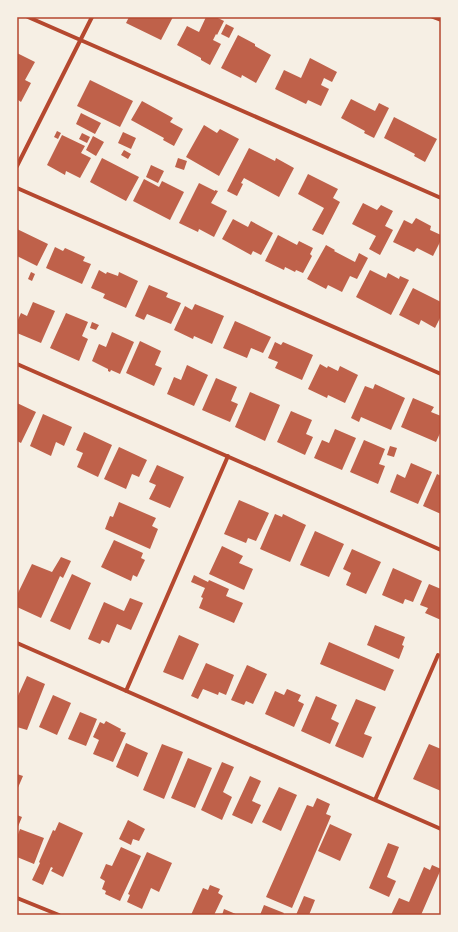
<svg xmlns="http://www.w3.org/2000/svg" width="458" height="932" font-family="Roboto,sans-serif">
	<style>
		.building { fill: #bf614a }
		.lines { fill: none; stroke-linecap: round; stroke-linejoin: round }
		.minor { stroke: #b5482f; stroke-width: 4 }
		.neatline { fill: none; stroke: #b5482f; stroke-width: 1.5 }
	</style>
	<rect width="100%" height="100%" fill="#f6efe4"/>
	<path class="building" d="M129,17H173L161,40L126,23Z
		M206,17H216L224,21L217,35L216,34L213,40L221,44L210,65L201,60V58L177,45L187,26L199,32Z
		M226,24L234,28L229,38L221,34Z
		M238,35L255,44V46L271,55L256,83L242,75L241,78L221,68Z
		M17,53L35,62L25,80L31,83L21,102L17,99Z
		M310,58L337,72L332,82L324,78L321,85L329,89L321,106L308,100L306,104L275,89L284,70L301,78Z
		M90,80L133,101L120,127L77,106Z
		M351,99L375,111L379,103L389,108L374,138L364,133L365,131L341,118Z
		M142,101L173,118L170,122L183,129L174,146L163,140L164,138L131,120Z
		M81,113L101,123L95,134L76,124Z
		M394,117L437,139L425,162L414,156L415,154L384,138Z
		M204,125L217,133L220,129L239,139L219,176L186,157Z
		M57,131L61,133L58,139L54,137Z
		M123,132L136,138L131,149L118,143Z
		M82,133L90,137L87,143L79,139Z
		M62,135L85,146L81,153L91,158L80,178L66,171L65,175L47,165Z
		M93,136L104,142L96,156L86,150Z
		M249,148L275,161L276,158L294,168L279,197L244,178L241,183L243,184L237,196L227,191Z
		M124,150L131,154L128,159L121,155Z
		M102,158L139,177L126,201L90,182Z
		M178,158L187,161L184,170L175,167Z
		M151,165L164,171L158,183L146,177Z
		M308,174L338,189L333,198L340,202L323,235L312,230L324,208L298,194Z
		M144,179L159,187L162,181L184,192L170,220L133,201Z
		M199,183L215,191V190L218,191L211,203L227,211L214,237L199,229L198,232L179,223Z
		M363,203L377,210L381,205L393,211L385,226L393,230L380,255L369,249L376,236L352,224Z
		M416,218L431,226L430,230L441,235V240L433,256L417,248L414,252L393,242L404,220L412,224Z
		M233,219L248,227L251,221L273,233L261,255L253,251L251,255L222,239Z
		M17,229L48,244L37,266L17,256Z
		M278,235L297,245L299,241L313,248L310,254L312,256L303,273L296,270L295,272L285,267L284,270L265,261Z
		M326,245L335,250L334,251L355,262L359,253L368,258L357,279L350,276L342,292L328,285L326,289L307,279Z
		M55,247L63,251L65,248L85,257L83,261L91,264L82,284L46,268Z
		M99,270L106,274L107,272L118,276L119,272L138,281L126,308L103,298L105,294L91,288Z
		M370,270L386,278L388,273L399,279L400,276L409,280L391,315L356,297Z
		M31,272L35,274L32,281L28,279Z
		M149,285L168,293L166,297L181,303L171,324L147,314L144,320L135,316Z
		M413,288L441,302V316L435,328L421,320L419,325L399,315Z
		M33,302L55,311L41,343L17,333V322L21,313L27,316Z
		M195,304L224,316L212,344L194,336L193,339L174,330L185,306L192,310Z
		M66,313L88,322L82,336L88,339L79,361L50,348Z
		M235,321L271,337L263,353L251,348L247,358L223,348Z
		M92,322L99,325L96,330L90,328Z
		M112,332L134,342L120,374L111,370L110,372L108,371V369L92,361L99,344L106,347Z
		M140,341L161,351L155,365L162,368L154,386L126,373Z
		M275,342L281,345L283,342L313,355L302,380L275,368L278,362L268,358Z
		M320,364L327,368L328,366L338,371L340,366L358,375L345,403L328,395L327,398L308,389Z
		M187,365L208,375L194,406L167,394L174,377L181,380Z
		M216,378L237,387L231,401L238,404L230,422L202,410Z
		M375,384L405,398L391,430L361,417L359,422L351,418L365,386L373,389Z
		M250,392L280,405L265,441L235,427Z
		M413,398L434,407L431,412L441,416V431L436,442L401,427Z
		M17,403L36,412L21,443L17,441Z
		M291,411L312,420L306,434L313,437L305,455L277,442Z
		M43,414L72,427L64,446L56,442L51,456L30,446Z
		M335,429L356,438L342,470L314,458L322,440L329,443Z
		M84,432L112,445L98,477L77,467L83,453L76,450Z
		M364,440L385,449L379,464L385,466L378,484L350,472Z
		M390,446L397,448L394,457L387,455Z
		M119,447L147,460L139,477L132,474L126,489L104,479Z
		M411,463L432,472L418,504L390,492L397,474L405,478Z
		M157,465L184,477L170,508L149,499L156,485L149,482Z
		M437,474L441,476V514L423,506Z
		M239,500L269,513L256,541L248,538L246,543L224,534Z
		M119,502L156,518L152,526L158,529L150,549L105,529L110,516L113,517Z
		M275,514L282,517L283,514L306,525L290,562L260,549Z
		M315,531L344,544L329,577L300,565Z
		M114,540L143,553L141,558L145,560L137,577L133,575L131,581L101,567Z
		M222,546L243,556L239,563L253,569L244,590L209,574Z
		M352,549L381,562L366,594L346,585L351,573L343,569Z
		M61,557L71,561L63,578L60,576L41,618L17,607V595L32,564L52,572Z
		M393,568L422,581L413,602L405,599L403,604L382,595Z
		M72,574L91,583L70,630L50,621Z
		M194,575L208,582L209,580L229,589L226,596L243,603L234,623L199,608L203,598L201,597L205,588L191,582Z
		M429,584L441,589V620L425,613L428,608L420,605Z
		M130,598L143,603L131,630L117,624L109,643L102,640L100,644L88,639L104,602L124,611Z
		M375,625L405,637L402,645L404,646L399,659L367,645Z
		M179,635L199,644L183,680L163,672Z
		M329,642L394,670L385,691L320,664Z
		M206,663L234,675L226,695L219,692L218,695L203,689L198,699L191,696Z
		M247,665L267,674L253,704L246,701L244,705L231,700Z
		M27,676L45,684L27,730L17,727V698Z
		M287,689L301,695L298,701L304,704L294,727L265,714L275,691L284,695Z
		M53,695L71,703L57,735L39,727Z
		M316,696L337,705L331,719L339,723L330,744L301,731Z
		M356,699L376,707L364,734L372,737L363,758L335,746Z
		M80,712L97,719L86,746L68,739Z
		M106,721L121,729L120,731L126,733L113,762L93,754L99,740L93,737L100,722L104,724Z
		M126,743L148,753L138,777L116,767Z
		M162,744L183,752L164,799L143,790Z
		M429,744L441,749V791L413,779Z
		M188,758L212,768L195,808L171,798Z
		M222,762L234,767L223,792L232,797L222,820L201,810Z
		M17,774L23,776L17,790Z
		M250,776L261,781L252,801L261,805L252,824L232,815Z
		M279,787L297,795L281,831L262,822Z
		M317,798L330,804L326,814L331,816L292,908L266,897L307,805L313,807Z
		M17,815L22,817L17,829Z
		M128,820L145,829L139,841L133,839L131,845L119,839Z
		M59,822L83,833L63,877L51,871L53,868L51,867L43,885L32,880L40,863L39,862L53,830L55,831Z
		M330,824L352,834L340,861L318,851Z
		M20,829L44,838L34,864L17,857V837Z
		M388,843L399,847L387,877L396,881L389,897L369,888Z
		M121,847L141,856L120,901L105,894L106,891L102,889L105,881L100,878L106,864L112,866Z
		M147,852L172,863L159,892L151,888L142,909L127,902L130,895L128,894Z
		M432,865L441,869L421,915H391L399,898L409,902L424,867L430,870Z
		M210,885L220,889L218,893L223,896L214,915H191L203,888L208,890Z
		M304,896L315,900L309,915H296Z
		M264,905L284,913L283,915H260Z
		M224,909L238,915H222Z"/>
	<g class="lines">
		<path class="minor" d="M28,17L441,198
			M433,17L441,20
			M17,166L92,17
			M17,188L441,374
			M17,364L441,550
			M17,643L441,829
			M126,691L228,456
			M375,800L438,655
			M17,898L59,915"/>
	</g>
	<rect width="458" height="932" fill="none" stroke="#f6efe4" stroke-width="36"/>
	<rect x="18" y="18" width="422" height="896" class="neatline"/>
</svg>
